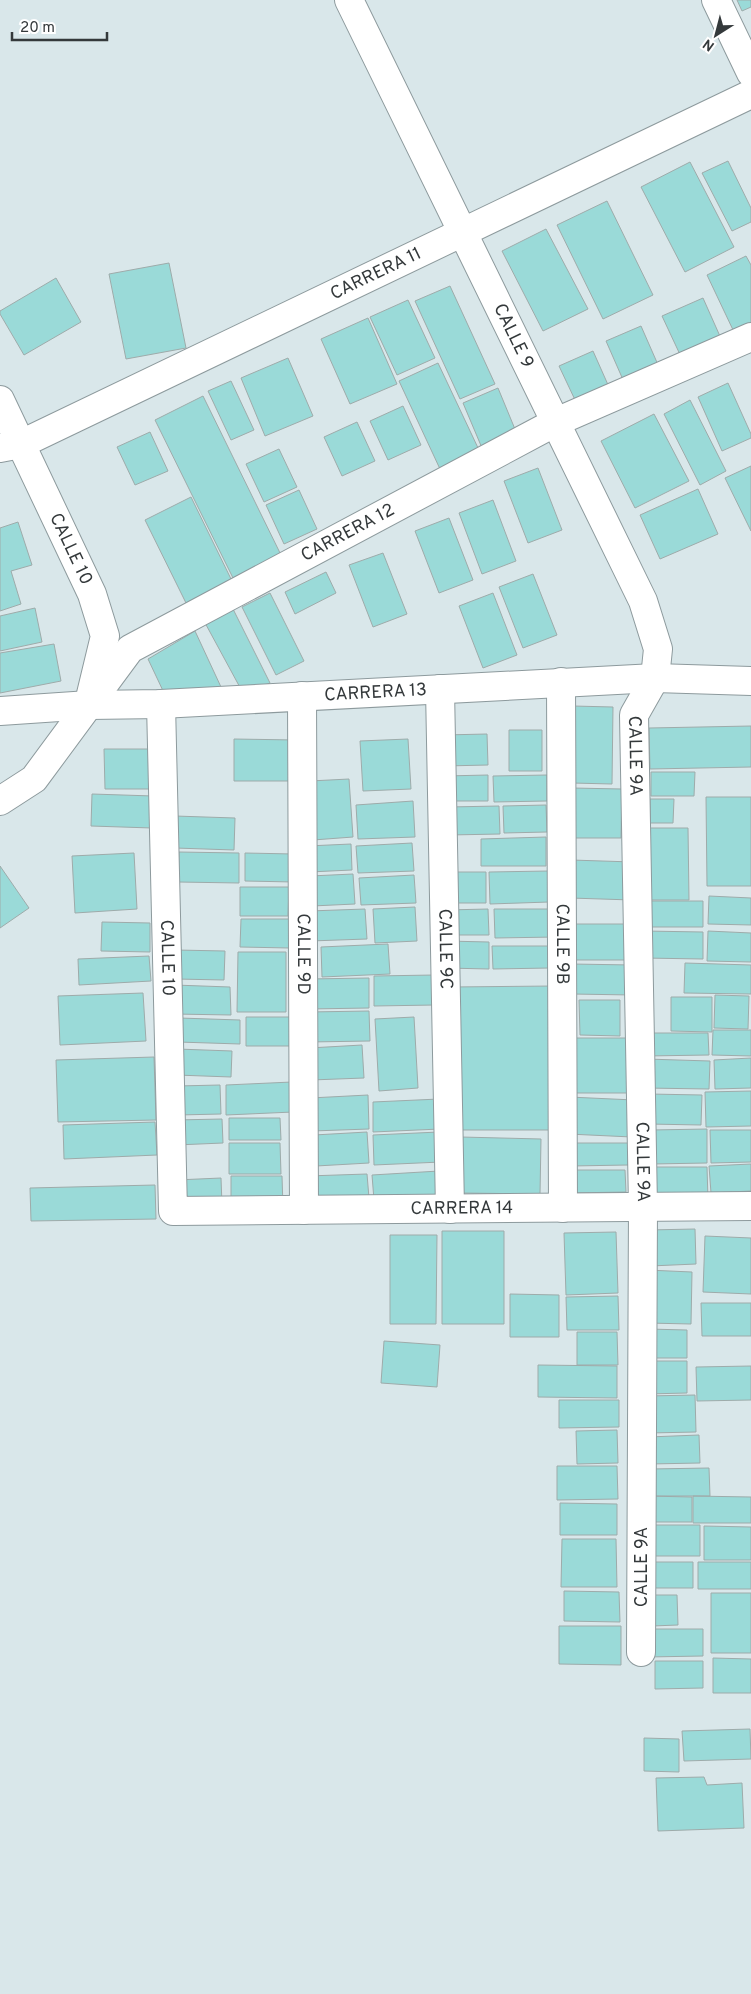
<svg xmlns="http://www.w3.org/2000/svg" width="751" height="1994" font-family="Overpass,sans-serif">
	<style>
		.building { fill: #9adad8; stroke: #9eabaa }
		.lines { fill: none; stroke-linecap: round; stroke-linejoin: round }
		.street-casing { stroke: #8d9a9d; stroke-width: 30 }
		.street { stroke: #fff; stroke-width: 28 }
		.labels { text-anchor: middle; dominant-baseline: central; stroke-width: 4; stroke-linejoin: round; paint-order: stroke }
		.street-label { font-size: 18px; fill: #34393b; stroke: #fff }
	</style>
	<rect width="100%" height="100%" fill="#d9e7ea"/>
	<path class="building" d="M737,0H751V7L742,11Z
		M728,161L751,208V222L732,231L702,173Z
		M690,162L734,247L685,272L641,187Z
		M607,201L653,295L603,319L557,225Z
		M546,229L588,309L543,331L502,251Z
		M746,256L751,265V324L734,332L707,275Z
		M169,263L186,348L126,359L109,274Z
		M56,278L81,322L24,355L0,314V311Z
		M450,286L495,384L460,399L415,301Z
		M703,298L723,343L683,361L662,316Z
		M408,300L435,358L397,375L370,317Z
		M368,318L397,384L350,404L321,339Z
		M641,326L659,367L624,382L606,341Z
		M593,351L609,387L576,402L559,366Z
		M288,358L313,416L265,436L241,378Z
		M438,363L479,450L440,469L399,381Z
		M231,381L254,430L231,440L208,391Z
		M728,383L751,434V438L722,451L698,397Z
		M498,388L517,434L482,448L463,403Z
		M203,396L282,557L234,580L155,420Z
		M690,400L726,471L700,485L664,414Z
		M403,406L421,445L388,460L370,421Z
		M654,414L689,481L635,508L601,441Z
		M357,422L375,461L342,476L324,437Z
		M150,432L168,471L135,485L117,447Z
		M279,449L297,487L264,502L246,464Z
		M751,466V531L725,478Z
		M538,468L562,530L528,543L504,481Z
		M698,489L718,534L660,559L640,515Z
		M299,490L317,529L284,544L266,505Z
		M191,497L232,581L186,603L145,520Z
		M493,500L516,561L482,574L459,513Z
		M449,518L473,580L439,593L415,531Z
		M18,522L32,565L11,571L21,604L0,611V528Z
		M383,553L407,614L373,627L349,565Z
		M326,572L336,593L295,614L285,592Z
		M533,574L557,635L523,648L499,587Z
		M270,593L304,661L276,675L242,607Z
		M493,593L517,655L483,668L459,606Z
		M232,607L270,683L243,693L204,621Z
		M35,608L42,642L0,651V616Z
		M195,631L221,687L165,695L148,659Z
		M54,644L61,681L0,693V653Z
		M573,706L613,707L612,784L572,783Z
		M751,726V767L650,769L649,728Z
		M509,730H542V771H509Z
		M487,734L488,765L444,766L443,735Z
		M234,739L295,740L294,781H234Z
		M408,739L411,789L363,791L360,741Z
		M104,749H155L156,789H105Z
		M651,772H695L694,796H651Z
		M488,775V801H444V776Z
		M547,775V801L494,802L493,776Z
		M349,779L353,837L313,840L310,781Z
		M572,788L622,789L621,838H572Z
		M92,794L153,796L152,828L91,826Z
		M706,797H751V886H707Z
		M650,799H674L673,823H650Z
		M413,801L415,837L358,839L356,805Z
		M546,805L547,832L504,833L503,806Z
		M499,806L500,834L449,835L448,807Z
		M175,816L235,818L234,850L175,848Z
		M649,828H688L689,900H650Z
		M546,837V866H481V839Z
		M412,843L414,871L358,873L356,846Z
		M351,844L352,870L309,872L307,846Z
		M179,852L239,853V883L178,882Z
		M134,853L137,909L75,913L72,856Z
		M245,853L293,854V882L245,881Z
		M571,860L633,862L632,900L570,898Z
		M0,866L29,908L0,928Z
		M549,871V902L490,904L489,872Z
		M447,872H486V903H447Z
		M353,874L355,904L312,906L310,876Z
		M414,875L416,903L361,905L359,878Z
		M240,887H289L288,916H240Z
		M709,896L751,898V925L708,924Z
		M645,901H703V927H645Z
		M415,907L417,941L375,943L373,909Z
		M365,909L367,939L310,941L309,911Z
		M488,909L489,935H447L446,910Z
		M494,909H556V937L495,938Z
		M241,919H289V948L240,947Z
		M102,922L150,923V952L101,951Z
		M568,924H624L625,960H568Z
		M644,931L703,932V959L643,958Z
		M708,931L751,933V962L707,961Z
		M446,941L489,942V969L446,968Z
		M388,944L390,974L322,977L321,947Z
		M492,946H550V968L493,969Z
		M176,950L225,951L224,980L176,979Z
		M238,952H286V1012H237Z
		M149,956L151,981L79,985L78,959Z
		M685,963L751,965V994L684,993Z
		M572,964L632,965V995L572,994Z
		M434,975L435,1005L374,1006V976Z
		M369,978V1008L308,1009V979Z
		M174,985L230,987L231,1015L174,1014Z
		M553,986L555,1130H453L451,987Z
		M143,993L146,1041L60,1045L58,996Z
		M715,995L749,996L748,1029L714,1028Z
		M671,997H712V1032L671,1031Z
		M579,1000H620V1036L580,1035Z
		M369,1011L370,1041L309,1042L308,1012Z
		M246,1017H295V1046H246Z
		M414,1017L418,1088L379,1091L375,1019Z
		M179,1018L240,1020V1044L178,1042Z
		M713,1030H751V1056L712,1055Z
		M645,1033H708L709,1055L646,1056Z
		M571,1038H629V1093H572Z
		M362,1045L364,1078L311,1080L309,1048Z
		M177,1049L232,1051L231,1077L176,1075Z
		M154,1057L156,1120L58,1122L56,1060Z
		M751,1058V1088L715,1089L714,1060Z
		M646,1059L710,1061L709,1089L645,1088Z
		M292,1082L293,1112L226,1115V1085Z
		M220,1085L221,1114L178,1115L177,1086Z
		M751,1091V1126L706,1127L705,1092Z
		M649,1094L702,1095L701,1125L648,1124Z
		M368,1095L369,1129L312,1131L310,1098Z
		M569,1097L634,1100L632,1137L568,1134Z
		M439,1099L440,1129L373,1132V1102Z
		M229,1118H280L281,1140H229Z
		M222,1119L223,1143L176,1145L175,1120Z
		M155,1122L157,1155L64,1159L63,1125Z
		M707,1129V1163L652,1164L651,1130Z
		M710,1130H751V1162L711,1163Z
		M367,1132L369,1163L316,1166L314,1135Z
		M439,1132L441,1162L374,1165L373,1135Z
		M461,1137L541,1139L540,1194L461,1193Z
		M229,1143H280L281,1174H229Z
		M571,1143H628V1165L571,1166Z
		M751,1164V1191L711,1193L709,1166Z
		M648,1167H707L708,1200L648,1201Z
		M569,1170H625L626,1192L569,1193Z
		M439,1171L441,1197L374,1200L372,1175Z
		M367,1174L369,1198L309,1201L307,1176Z
		M231,1176H282L283,1208H231Z
		M221,1178L222,1205L177,1206L176,1180Z
		M155,1185L156,1219L31,1221L30,1188Z
		M695,1229L696,1264L650,1266L648,1230Z
		M442,1231H504V1324H442Z
		M616,1232L618,1293L566,1295L564,1233Z
		M390,1235H437L436,1324H390Z
		M705,1236L751,1238V1294L703,1292Z
		M647,1270L692,1272L691,1324L647,1323Z
		M510,1294L559,1295V1337H510Z
		M618,1296L619,1330H567L566,1297Z
		M701,1303H751V1336H702Z
		M647,1329L687,1330V1358H647Z
		M577,1332H617L618,1365H577Z
		M384,1341L440,1345L437,1387L381,1383Z
		M647,1361H687V1393L647,1394Z
		M538,1365L617,1366V1398L538,1397Z
		M751,1366V1400L697,1401L696,1367Z
		M695,1395L696,1432L649,1433L647,1396Z
		M559,1400H619V1427L559,1428Z
		M617,1430L618,1463L577,1464L576,1431Z
		M699,1435L700,1463L649,1464L648,1437Z
		M557,1466H617L618,1499L557,1500Z
		M709,1468L710,1496H650V1469Z
		M646,1496L692,1497V1522H646Z
		M693,1496L751,1497V1523H693Z
		M560,1503L617,1504V1535H560Z
		M647,1525H700V1556H647Z
		M704,1526L751,1527V1560H704Z
		M562,1539H616L617,1587H561Z
		M649,1562H693V1588H649Z
		M698,1562H751V1589H698Z
		M564,1591L619,1592L620,1622L564,1621Z
		M711,1593H751V1653H711Z
		M651,1595H677L678,1625L652,1626Z
		M559,1626H621V1665L559,1664Z
		M647,1629H703V1656L647,1657Z
		M713,1658L751,1659V1693H713Z
		M655,1661H703V1688L655,1689Z
		M750,1729L751,1759L684,1761L682,1731Z
		M644,1738L679,1739V1772L644,1771Z
		M704,1777L707,1785L742,1783L744,1828L658,1831L656,1778Z"/>
	<g class="lines">
		<g class="street-casing">
			<g id="street">
				<path id="s1" d="M349,0L643,601L658,649L655,678L634,715L643,1207L641,1652"/>
				<path d="M716,0L751,73"/>
				<path id="s2" d="M0,400L92,594L105,636L91,694"/>
				<path id="s3" d="M0,448L21,444L751,94"/>
				<path id="s4" d="M561,682L563,1208"/>
				<path id="s5" d="M440,689L450,1209"/>
				<path id="s6" d="M302,696L304,1210"/>
				<path id="s7" d="M161,704L173,1211L751,1206"/>
				<path id="s8" d="M0,711L89,705L161,704L655,678L751,681"/>
				<path id="s9" d="M0,801L34,779L130,649L556,422L751,337"/>
			</g>
		</g>
		<use href="#street" class="street"/>
	</g>
	<g class="labels">
		<g class="street-label">
			<text stroke="none"><textPath href="#s3" startOffset="415">CARRERA 11</textPath></text>
			<text stroke="none"><textPath href="#s1" startOffset="374">CALLE 9</textPath></text>
			<text stroke="none"><textPath href="#s9" startOffset="449">CARRERA 12</textPath></text>
			<text stroke="none"><textPath href="#s2" startOffset="165">CALLE 10</textPath></text>
			<text stroke="none"><textPath href="#s8" startOffset="376">CARRERA 13</textPath></text>
			<text stroke="none"><textPath href="#s1" startOffset="832">CALLE 9A</textPath></text>
			<text stroke="none"><textPath href="#s4" startOffset="262">CALLE 9B</textPath></text>
			<text stroke="none"><textPath href="#s5" startOffset="260">CALLE 9C</textPath></text>
			<text stroke="none"><textPath href="#s6" startOffset="258">CALLE 9D</textPath></text>
			<text stroke="none"><textPath href="#s7" startOffset="254">CALLE 10</textPath></text>
			<text stroke="none"><textPath href="#s1" startOffset="1238">CALLE 9A</textPath></text>
			<text stroke="none"><textPath href="#s7" startOffset="796">CARRERA 14</textPath></text>
			<text transform="translate(642 1567) rotate(-90)">CALLE 9A</text>
		</g>
	</g>
	<g transform="translate(716 35) rotate(216)" stroke="#ffffff" stroke-width="4" paint-order="stroke">
	<path d="M0-4L9 19L0 12L-9 19Z" fill="#34393b"/>
	<text y="-8" font-size="14" font-weight="bold" text-anchor="middle" fill="#34393b">N</text>
	</g>
	<path d="M12 32v8h95v-8" fill="none" stroke="#34393b" stroke-width="2.5"/>
	<text x="20" y="32" font-size="15" fill="#34393b" stroke="#ffffff" stroke-width="4" paint-order="stroke">20 m</text>
</svg>
